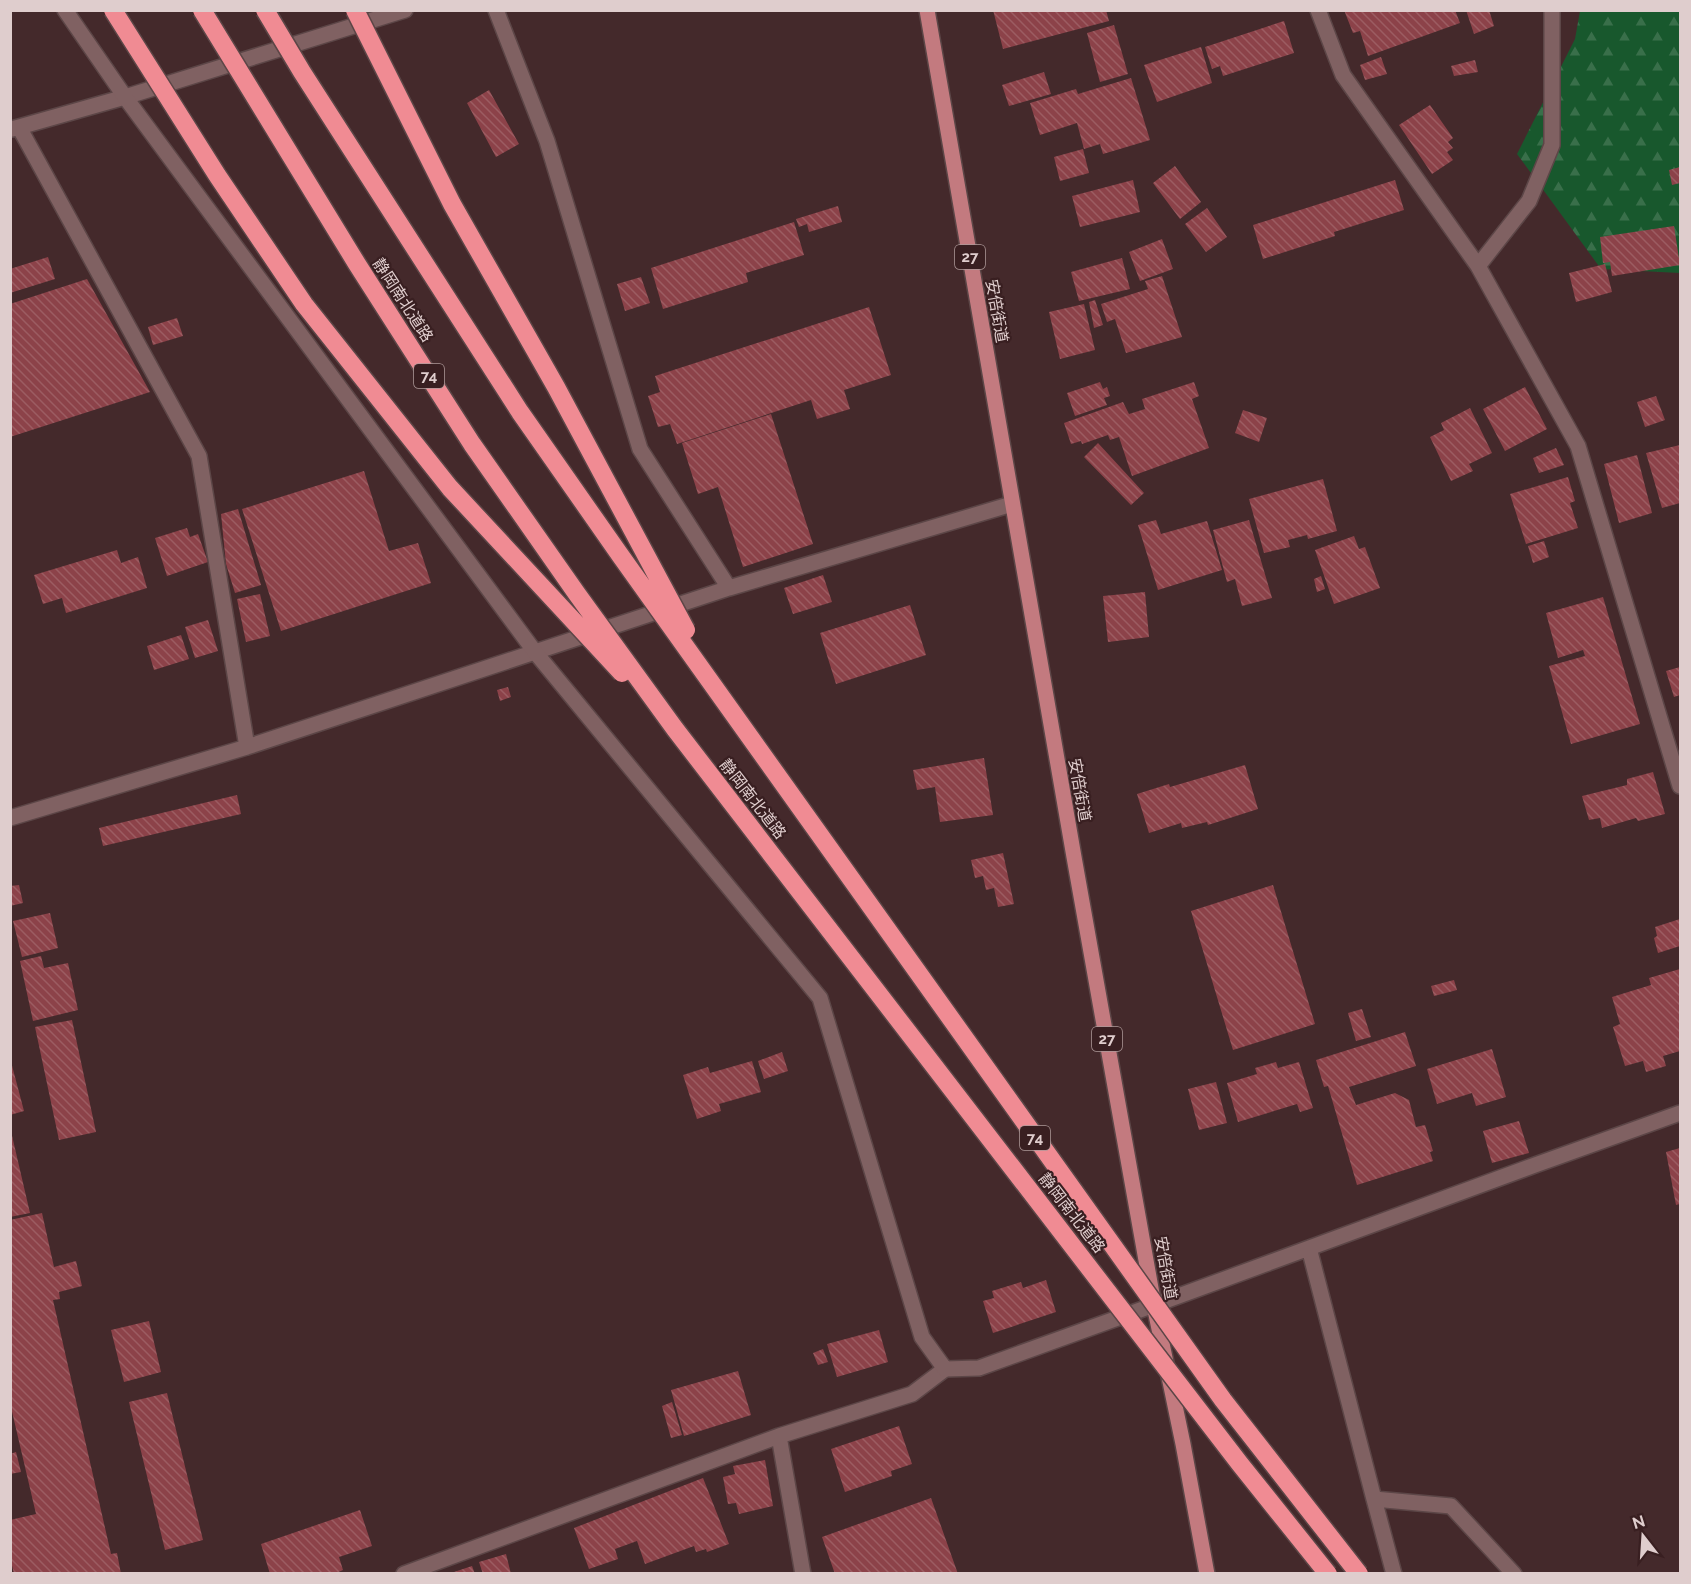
<svg xmlns="http://www.w3.org/2000/svg" width="1691" height="1584" font-family="Raleway,'Noto Sans JP',sans-serif">
	<style>
		.forest { fill: url(#forest-firs) }
		.building { fill: url(#building-back-hatch) }
		.lines { fill: none; stroke-linecap: round; stroke-linejoin: round }
		.minor-casing { stroke: #5c4647; stroke-width: 18 }
		.tertiary-casing { stroke: #5c4647; stroke-width: 18 }
		.primary-casing { stroke: #5c4647; stroke-width: 18 }
		.minor { stroke: #806162; stroke-width: 15 }
		.tertiary { stroke: #806162; stroke-width: 15 }
		.primary { stroke: #c37a7f; stroke-width: 15 }
		.motorway-bridge-casing { stroke: #5c4647; stroke-width: 21; stroke-linecap: butt }
		.motorway-bridge { stroke: #f08b93; stroke-width: 18 }
		.labels { text-anchor: middle; dominant-baseline: central; stroke-width: 4.5; stroke-linejoin: round; paint-order: stroke }
		.shield { fill: #391f21; stroke: #ad9999; stroke-width: 1.5 }
		.shield-label { font-size: 15px; font-weight: bold; fill: #dfcdcd }
		.street-label { font-size: 16px; fill: #dfcdcd; stroke: #391f21 }
	</style>
	<defs>
		<pattern id="forest-firs" width="22" height="20" patternUnits="userSpaceOnUse" patternTransform="scale(1.5)"><rect width="22" height="20" fill="#18582d"/><path d="M5 1l3.5 6h-7zM16 11l3.5 6h-7z" fill="#396f4a"/></pattern>
		<pattern id="building-back-hatch" width="6" height="6" patternUnits="userSpaceOnUse" patternTransform="scale(1.5)"><rect width="6" height="6" fill="#8c4249"/><path d="M-1 5l2 2M0 0l6 6M5-1l2 2" fill="none" stroke="#9c5c62"/></pattern>
	</defs>
	<rect width="100%" height="100%" fill="#44292b"/>
	<path class="forest" d="M1580,11H1680V273L1601,269L1517,154L1575,39Z"/>
	<path class="building" d="M993,10H1106L1109,21L1003,49Z
		M1344,10H1455L1460,23L1368,56L1360,31L1353,33Z
		M1466,10H1489L1494,26L1474,34Z
		M1284,21L1294,53L1223,76L1220,66L1212,69L1205,47Z
		M1114,25L1128,74L1100,82L1087,33Z
		M1201,47L1212,83L1157,102L1144,65Z
		M1381,57L1387,74L1365,80L1360,65Z
		M1475,60L1478,72L1454,76L1451,66Z
		M1044,72L1051,94L1009,106L1002,85Z
		M1131,78L1150,140L1103,154L1100,144L1084,149L1077,123L1040,135L1030,103L1076,89L1078,94Z
		M489,90L519,144L496,157L467,103Z
		M1430,105L1453,138L1448,142L1453,148L1447,152L1453,160L1432,174L1399,125Z
		M1083,149L1089,173L1060,181L1054,157Z
		M1175,166L1201,202L1180,219L1153,183Z
		M1680,167V183L1672,185L1669,170Z
		M1133,180L1140,212L1080,227L1072,196Z
		M1395,180L1404,210L1334,232L1335,236L1263,259L1253,225Z
		M838,206L842,222L809,232L807,224L799,227L796,219Z
		M1207,208L1227,237L1206,252L1185,224Z
		M794,222L804,255L746,273L748,282L663,309L651,268Z
		M1674,226L1680,265L1612,276L1610,262L1603,263L1600,237Z
		M1162,239L1173,269L1140,281L1129,252Z
		M48,257L55,279L10,293V269Z
		M1122,258L1130,289L1079,301L1071,272Z
		M1605,264L1612,292L1576,302L1569,273Z
		M1162,276L1182,337L1126,353L1115,319L1107,322L1101,304L1148,289L1145,281Z
		M641,277L650,303L625,311L617,284Z
		M87,279L150,392L10,437V304Z
		M1095,300L1103,325L1094,328L1089,302Z
		M1084,304L1095,350L1060,359L1049,312Z
		M869,307L891,375L844,390L850,409L817,419L811,400L677,444L670,424L658,427L648,396L660,392L655,376Z
		M177,318L183,336L153,345L148,327Z
		M1100,382L1103,389L1107,387L1110,396L1104,398L1107,405L1075,416L1067,393Z
		M1194,382L1199,396L1192,399L1209,448L1132,476L1119,437L1110,440L1108,435L1082,444L1081,441L1071,444L1064,423L1123,402L1129,414L1145,409L1142,399Z
		M1525,387L1547,429L1505,451L1483,409Z
		M1656,396L1665,420L1645,427L1637,402Z
		M1470,408L1492,453L1469,464L1473,471L1451,481L1430,437L1444,430L1441,423Z
		M1243,410L1267,418L1259,442L1235,433Z
		M771,414L813,544L743,567L718,487L698,494L682,443Z
		M1098,443L1144,493L1131,505L1084,457Z
		M1680,445V503L1662,508L1646,453Z
		M1556,448L1564,465L1539,473L1533,458Z
		M1637,455L1652,513L1619,523L1604,464Z
		M364,471L389,551L418,543L431,583L281,631L242,509Z
		M1568,477L1575,501L1570,503L1578,528L1526,544L1510,494Z
		M1323,479L1337,531L1308,539L1307,535L1288,540L1290,547L1264,553L1249,499Z
		M238,509L261,585L235,593L226,564L221,514Z
		M1156,520L1161,534L1207,521L1222,570L1158,590L1138,525Z
		M1249,520L1272,598L1242,606L1235,579L1227,582L1213,530Z
		M187,528L190,537L198,534L208,562L167,576L155,538Z
		M1354,536L1359,549L1365,547L1380,588L1334,604L1315,550Z
		M1544,541L1549,557L1533,563L1528,546Z
		M117,550L121,563L138,557L147,588L66,613L62,598L43,604L34,575Z
		M823,575L832,602L793,614L784,588Z
		M1321,576L1325,589L1317,592L1314,579Z
		M1145,592L1149,637L1108,642L1103,596Z
		M260,594L270,636L246,642L237,599Z
		M1603,597L1640,724L1571,744L1549,666L1585,656L1583,650L1558,658L1546,613Z
		M910,605L926,655L836,684L820,633Z
		M208,620L218,651L195,658L185,627Z
		M181,635L189,659L154,670L147,646Z
		M1680,667V695L1674,697L1666,671Z
		M508,687L511,697L500,701L497,690Z
		M984,758L993,815L940,822L935,787L917,790L913,770Z
		M1245,765L1258,809L1208,825L1207,822L1182,828L1181,823L1149,833L1137,794L1169,784L1170,787Z
		M1653,772L1665,814L1638,821L1636,818L1602,828L1600,818L1589,820L1582,796L1627,785V779Z
		M237,795L241,814L103,846L99,828Z
		M1003,853L1014,904L998,907L994,888L986,890L983,876L975,878L971,860Z
		M19,885L23,903L10,906V886Z
		M1273,885L1315,1024L1233,1050L1191,911Z
		M50,913L58,948L22,957L13,921Z
		M1680,919V946L1658,953L1654,938L1657,936L1655,927Z
		M41,956L44,968L68,963L78,1010L33,1021L20,961Z
		M1680,969V1051L1663,1056L1666,1066L1646,1072L1643,1061L1625,1066L1613,1027L1620,1024L1612,997L1651,985L1649,978Z
		M1454,980L1457,990L1434,996L1431,986Z
		M1362,1009L1371,1037L1356,1041L1348,1013Z
		M72,1020L96,1132L59,1140L35,1027Z
		M1405,1032L1416,1066L1349,1087L1356,1105L1395,1093L1409,1100L1416,1127L1425,1125L1433,1151L1430,1152L1433,1161L1357,1185L1328,1086L1324,1087L1316,1060Z
		M1492,1049L1506,1097L1476,1106L1472,1093L1437,1104L1427,1069Z
		M782,1052L788,1071L764,1079L758,1061Z
		M10,1058L24,1111L10,1115Z
		M752,1061L761,1092L719,1104L721,1111L697,1119L683,1075L708,1067L710,1073Z
		M1276,1062L1278,1068L1299,1062L1313,1108L1300,1112L1297,1104L1238,1122L1227,1083L1257,1074L1255,1068Z
		M1216,1082L1227,1123L1199,1130L1188,1089Z
		M1519,1121L1529,1153L1492,1163L1483,1131Z
		M10,1127L30,1213L10,1217Z
		M1680,1148V1204L1676,1205L1666,1152Z
		M42,1213L54,1267L76,1261L82,1286L59,1292L60,1299L53,1300L111,1554L117,1553L121,1574H14L10,1557V1520L36,1514L10,1403V1220Z
		M1046,1280L1056,1312L993,1333L983,1301L994,1298L992,1291L1021,1282L1023,1288Z
		M149,1321L161,1372L124,1382L111,1330Z
		M879,1330L888,1362L837,1377L827,1344Z
		M823,1349L828,1362L818,1365L813,1353Z
		M738,1371L751,1415L684,1436L671,1390Z
		M167,1393L203,1540L165,1550L129,1402Z
		M672,1402L682,1435L671,1438L662,1406Z
		M899,1426L912,1464L891,1471L892,1476L845,1492L831,1449Z
		M16,1452L21,1472L10,1474V1454Z
		M765,1460L773,1506L739,1514L736,1503L728,1504L723,1477L735,1474L733,1466Z
		M703,1478L729,1544L707,1552L706,1549L696,1552L694,1546L645,1564L637,1541L615,1549L618,1559L589,1569L574,1528Z
		M931,1498L958,1574H835L822,1537Z
		M360,1510L372,1546L339,1557L343,1570L334,1574H270L261,1544Z
		M506,1554L511,1574H483L479,1562Z
		M472,1566L475,1574H452L451,1573Z"/>
	<g class="lines">
		<g class="minor-casing">
			<path id="minor" d="M496,10L547,141L640,449L729,588
				M1318,10L1343,75L1478,266L1578,446L1680,786
				M19,127L199,456L247,747
				M12,129L125,97L405,10
				M1478,266L1529,201L1552,145V10
				M10,818L247,747L729,588L1012,504
				M1309,1248L1374,1499L1451,1506L1514,1574
				M1154,1305L1535,1165L1680,1113
				M779,1436L803,1574
				M1374,1499L1394,1574
				M404,1574L779,1436L912,1394L945,1369"/>
		</g>
		<g class="tertiary-casing">
			<path id="tertiary" d="M65,10L125,97L535,652L820,998L922,1337L945,1369L979,1368L1154,1305"/>
		</g>
		<g class="primary-casing">
			<path id="primary" d="M927,10L1074,857L1154,1305L1183,1444L1207,1574"/>
		</g>
		<use href="#minor" class="minor"/>
		<use href="#tertiary" class="tertiary"/>
		<use href="#primary" class="primary"/>
		<g class="motorway-bridge-casing">
			<path id="motorway-bridge" d="M113,10L217,175L304,304L450,488L622,673
				M202,10L357,264L472,444L577,594L675,729L1240,1464L1328,1574
				M265,10L302,72L520,412L620,555L1223,1400L1359,1574
				M355,10L452,204L556,387L686,630"/>
		</g>
		<use href="#motorway-bridge" class="motorway-bridge"/>
	</g>
	<g class="labels">
		<g class="shield">
			<rect x="955" y="245" width="30" height="24" rx="4.5"/>
			<rect x="414" y="364" width="30" height="24" rx="4.5"/>
			<rect x="1092" y="1027" width="30" height="24" rx="4.5"/>
			<rect x="1020" y="1126" width="30" height="24" rx="4.5"/>
		</g>
		<g class="shield-label">
			<text x="970" y="257">27</text>
			<text x="429" y="376">74</text>
			<text x="1107" y="1039">27</text>
			<text x="1035" y="1138">74</text>
		</g>
		<g class="street-label">
			<text transform="translate(403 300) rotate(57)">静岡南北道路</text>
			<text transform="translate(997 311) rotate(80)">安倍街道</text>
			<text transform="translate(1080 790) rotate(80)">安倍街道</text>
			<text transform="translate(753 799) rotate(52)">静岡南北道路</text>
			<text transform="translate(1072 1213) rotate(52)">静岡南北道路</text>
			<text transform="translate(1166 1268) rotate(80)">安倍街道</text>
		</g>
	</g>
	<rect width="1691" height="1584" fill="none" stroke="#dfcdcd" stroke-width="24"/>
	<g transform="translate(1643 1536) rotate(343)" stroke="#391f21" stroke-width="4.5" paint-order="stroke">
	<path d="M0-4.5L10 22L0 15L-10 22Z" fill="#dfcdcd"/>
	<text y="-9" font-size="16" font-weight="bold" text-anchor="middle" fill="#dfcdcd">N</text>
	</g>
</svg>
